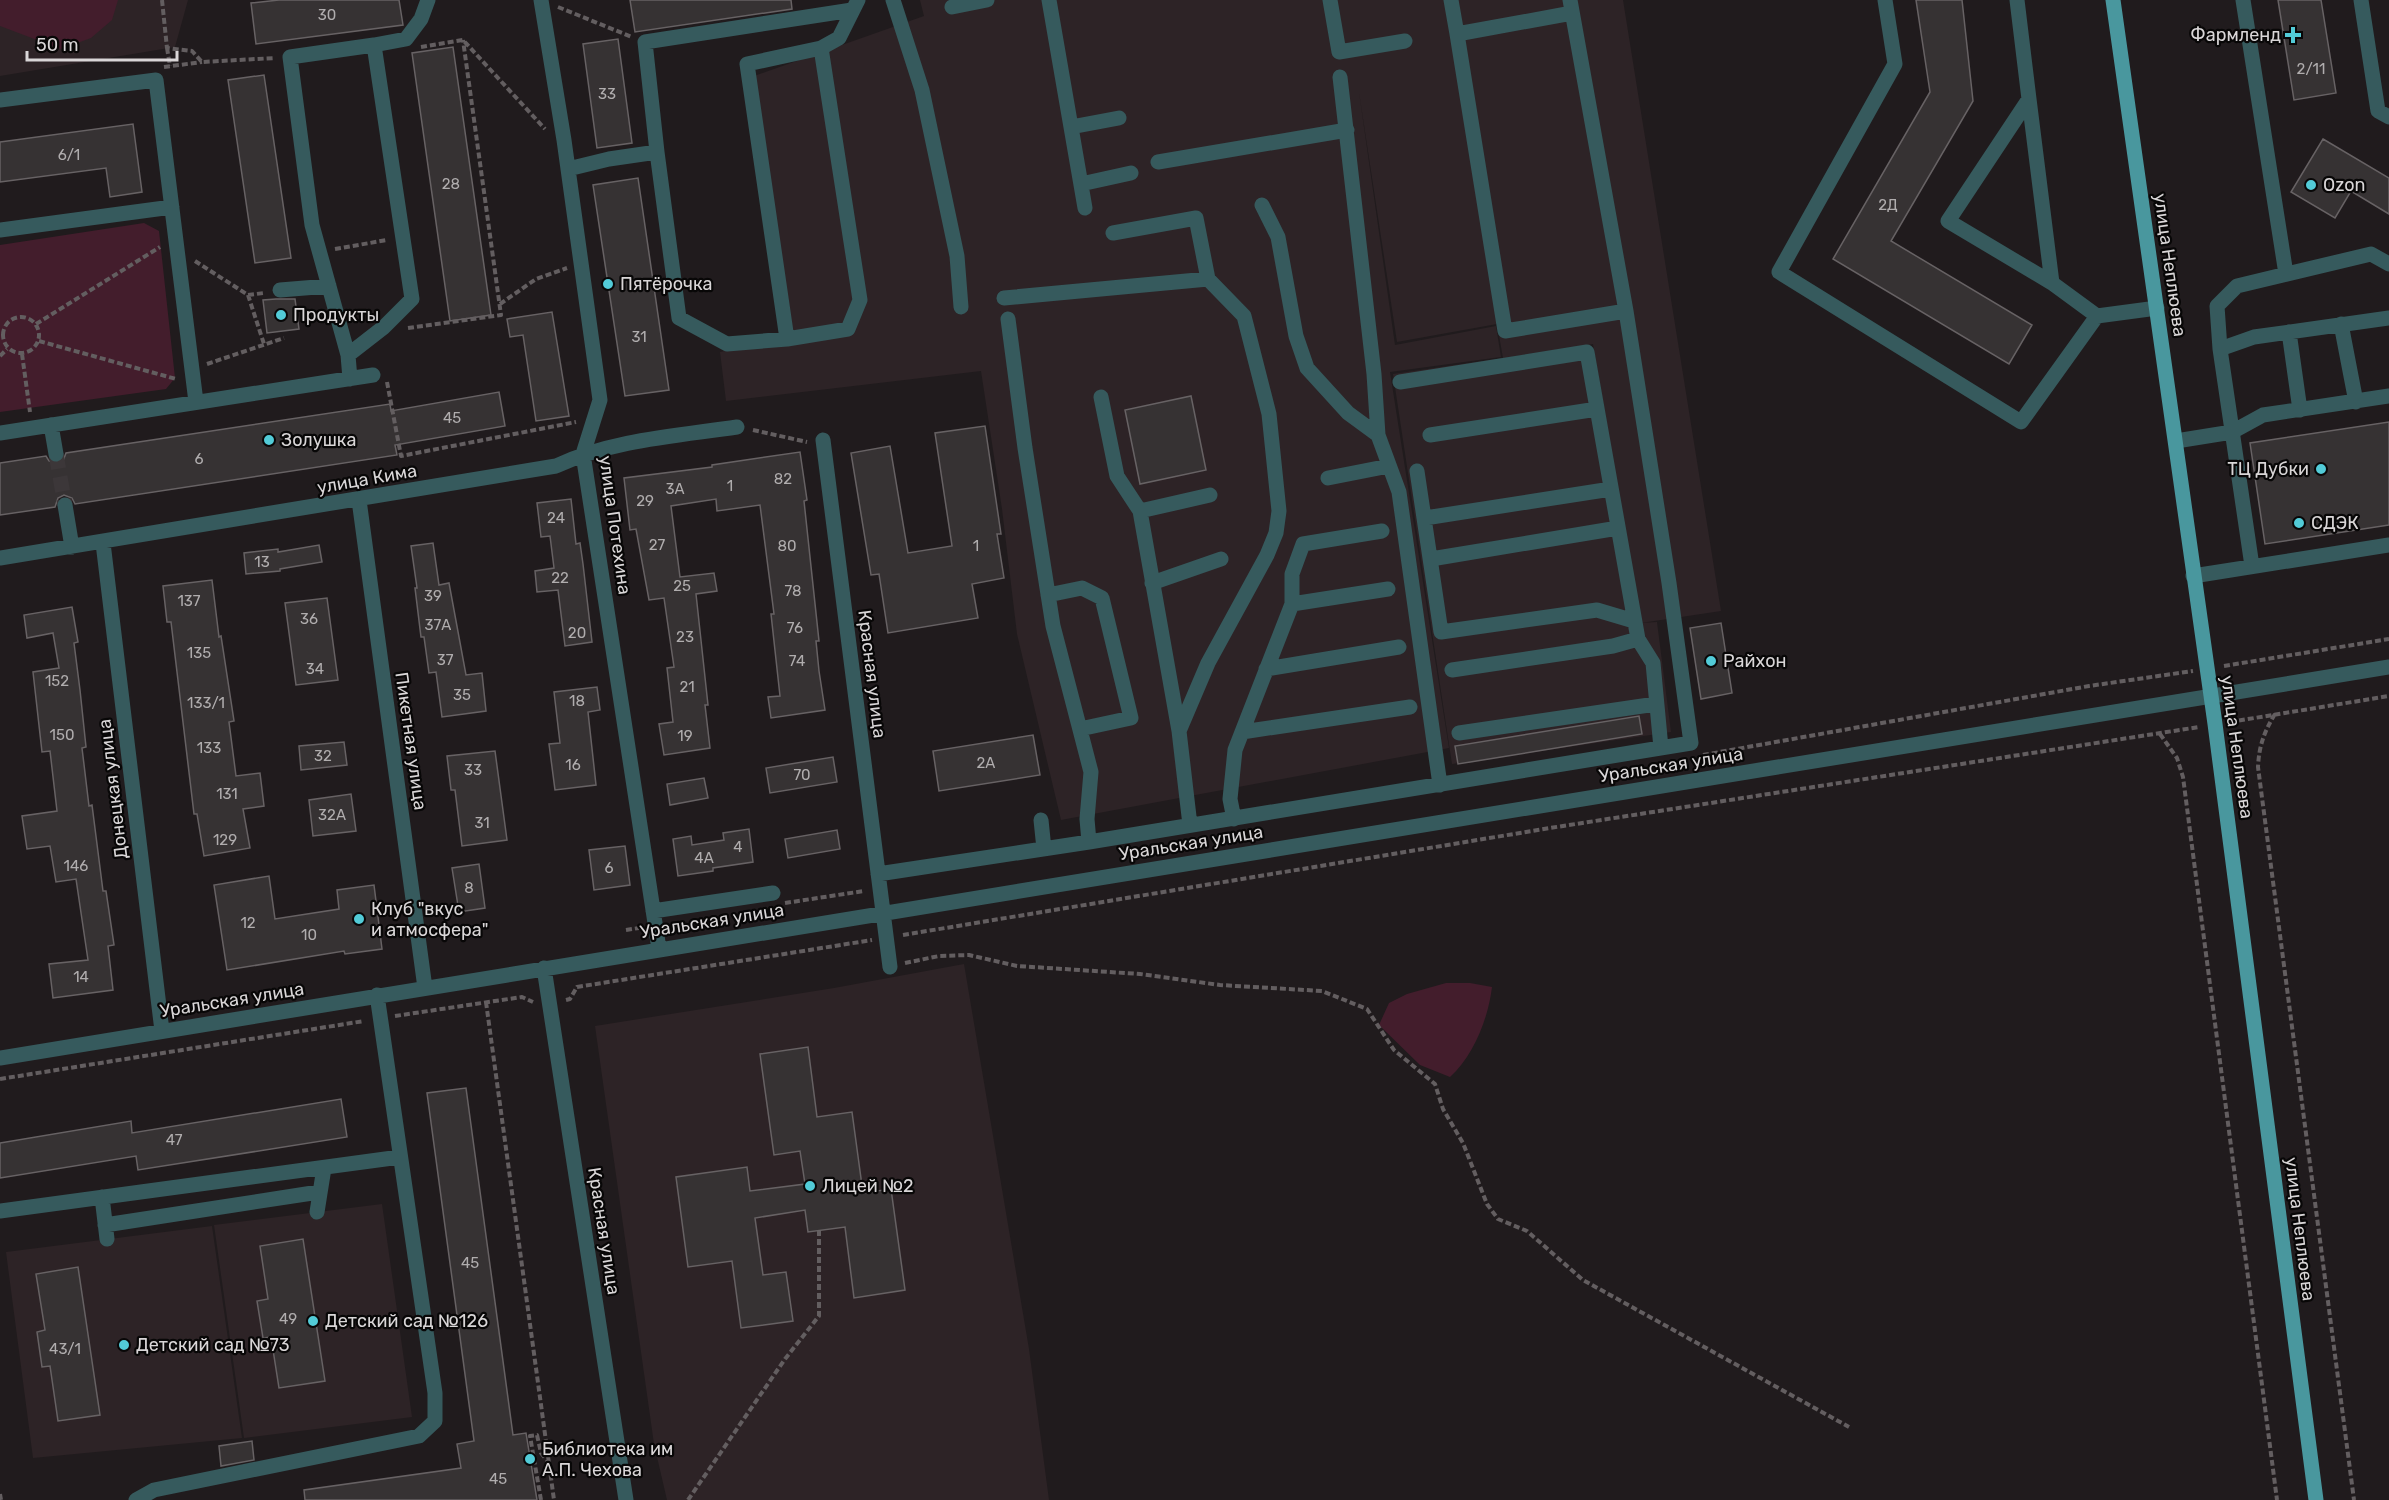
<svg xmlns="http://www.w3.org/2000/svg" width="2389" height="1500" font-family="Rubik,sans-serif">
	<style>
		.built { fill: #2d2326; fill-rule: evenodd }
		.green { fill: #431d2c }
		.building { fill: #363233; stroke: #676264; stroke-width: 1.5 }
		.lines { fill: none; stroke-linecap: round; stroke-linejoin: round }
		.minor-tunnel { stroke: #3c3739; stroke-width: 15; stroke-dasharray: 15 8; stroke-linecap: butt }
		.path { stroke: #635e60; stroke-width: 4; stroke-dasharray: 6 3; stroke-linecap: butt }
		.minor { stroke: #365a5d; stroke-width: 15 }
		.major { stroke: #49979e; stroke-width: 15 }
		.poi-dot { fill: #52cbd7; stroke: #080707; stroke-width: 2 }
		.labels { text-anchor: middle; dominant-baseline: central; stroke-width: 4.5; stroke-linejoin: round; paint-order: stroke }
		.number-label { font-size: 15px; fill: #b0adae }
		.poi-label { font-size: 18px; fill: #d9d6d7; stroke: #080707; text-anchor: start }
		.street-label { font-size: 18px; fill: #d9d6d7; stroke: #080707 }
	</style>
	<rect width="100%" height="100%" fill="#201b1d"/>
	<path class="built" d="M0,0H188L175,47L0,76Z
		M920,0H1623L1721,611L1641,623L1657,622L1671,732L1452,764L1393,374L1503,358L1497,324L1397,342L1359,92L1395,345L1496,326L1501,357L1390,372L1449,748L1061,820L1017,634L1002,509L981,371L726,401L720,352L789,338L754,76L924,16ZM1593,344L1620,502H1619L1591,346L1511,357Z
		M964,964L1029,1349L1049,1500H667L654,1444L595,1026L834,988Z
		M382,1204L412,1417L244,1438L214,1225Z
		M212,1226L242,1438L33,1458L6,1252Z"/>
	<path class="green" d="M0,0H118L112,20L91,38L61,49L0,26Z
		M144,223L159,231L175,378L166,389L0,412V245Z
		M1446,983H1470L1492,987C1488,1019 1474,1055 1450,1077L1420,1065L1379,1025L1389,1003L1407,994Z"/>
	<path class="building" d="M279,0H399L403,25L256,44L251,3Z
		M630,0H791L792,9L635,32Z
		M1916,0H1962L1973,101L1891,241L2032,325L2009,364L1833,259L1930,92Z
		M2278,0H2321L2336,93L2294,100Z
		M618,39L632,143L597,148L583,44Z
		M453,47L491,315L450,321L412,53Z
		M264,75L291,258L255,263L228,80Z
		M133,124L142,192L110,197L106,168L0,182V142Z
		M2323,139L2389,178V214L2351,191L2335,218L2291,192Z
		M638,178L669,390L625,396L593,185Z
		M276,299H295L299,329L267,333L263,300Z
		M552,312L569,416L536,421L523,335L510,337L507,319Z
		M499,392L505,426L395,445L397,455L75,504L72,498L64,495L58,498L55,507L0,515V463L46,456L49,461L57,464L63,461L66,453L390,404L391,411Z
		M1191,396L1206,470L1140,484L1125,410Z
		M2389,422V525L2265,544L2250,443Z
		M985,426L1001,534H997L1004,578L972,584L978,618L888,633L879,574L871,575L851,453L890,446L908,553L952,546L935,433Z
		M800,452L807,500L804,501L819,641H816L819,671L825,710L771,718L768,697L780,696L771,614H774L760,505L717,511L716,499L671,506L680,577L714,573L717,591L696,594L708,705H705L710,748L664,755L659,724L673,722L667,668L674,667L664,598L649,600L636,529L630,530L624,478L712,467V465Z
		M571,499L576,544L580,543L583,564L592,642L565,646L558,590L537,592L535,571L554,568L550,536L541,537L537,503Z
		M433,543L439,585L449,583L466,675L482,673L486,711L442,717L436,672L429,673L424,637H421L415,588H417L411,546Z
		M319,545L322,562L280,569V571L246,574L244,553L278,549V552Z
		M212,580L219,637L221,636L234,721L229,722L236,776L260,773L264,806L243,809L250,848L204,856L197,814H194L171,622H167L163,586Z
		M327,598L338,680L296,685L285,603Z
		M72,607L78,642L74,643L80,690L86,747L82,748L89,806L92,805L103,891H106L114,945L108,946L113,990L53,998L49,964L88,960L76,879L56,882L50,846L27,849L22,816L57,811L50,751L42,752L33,672L59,668L53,633L27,638L24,615Z
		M1721,623L1732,693L1701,699L1690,628Z
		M597,687L600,710L588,712L596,785L555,790L549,744L560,743L554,692Z
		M1639,716L1642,734L1458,764L1455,746Z
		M1033,735L1040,775L939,791L933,751Z
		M344,742L347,765L301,770L299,746Z
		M495,751L507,840L462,846L455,790H451L447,756Z
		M833,757L837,782L770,793L766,768Z
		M704,778L708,798L670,805L667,784Z
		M351,794L356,831L313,836L309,800Z
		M749,829L753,862L713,868V871L678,876L673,839L691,836L692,845L724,840L723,833Z
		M837,830L840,849L788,858L785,839Z
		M625,846L630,885L594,890L589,850Z
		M479,864L485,908L459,912L452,868Z
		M269,876L275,919L339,909L337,890L374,885L382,949L345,954L344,951L227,970L214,885Z
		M808,1047L817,1117L852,1112L863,1193L891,1189L905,1290L854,1298L845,1227L808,1232L805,1210L755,1218L763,1275L786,1272L793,1321L741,1328L732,1261L688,1267L676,1177L747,1167L750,1191L805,1184L800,1151L774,1155L760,1054Z
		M466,1088L513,1435L526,1433L537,1500H305L304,1490L461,1468L457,1444L474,1441L427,1093Z
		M341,1099L347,1137L138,1170L136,1156L0,1178V1143L131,1121L132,1133Z
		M303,1239L325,1381L279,1388L271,1337L263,1338L257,1301L268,1299L260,1246Z
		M78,1267L100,1415L58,1421L50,1366L42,1367L37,1332L45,1330L36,1274Z
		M252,1441L254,1460L221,1466L219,1446Z"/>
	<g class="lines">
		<path class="minor-tunnel" d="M56,454L65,505"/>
		<path class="path" d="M162,0L167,48L192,51L202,62L275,58
			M558,7L632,37
			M421,47L463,40L545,129
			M167,48L170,66
			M164,67L202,62
			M335,249L387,240
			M195,261L248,295L264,293
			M248,295L264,344
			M500,304L536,279L567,268
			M3 335a18 18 0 1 1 36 0a18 18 0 1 1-36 0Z
			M36,324L160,247
			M408,328L501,315L463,40
			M39,341L176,379
			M22,354L30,412
			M0,356L7,349
			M207,364L284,338
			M387,382L401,456L576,422
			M753,430L807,442
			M2224,666L2389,639
			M2275,714C2264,732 2259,746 2258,767L2354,1500
			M2230,722L2389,696
			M2160,734L2177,758L2183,777L2277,1500
			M1703,755L2089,686L2193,671
			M785,903L864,891
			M626,930L639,928
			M903,935L1550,828L2199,727
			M905,963L939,956L969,955L1017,966L1140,974L1220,985L1322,991L1367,1009L1394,1050L1435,1084L1443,1109L1463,1143L1487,1204L1498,1219L1527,1231L1583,1280L1849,1427
			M566,1000L570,999L577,987L872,940
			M486,1002L554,1500
			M395,1016L522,997L533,1002
			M0,1079L364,1021
			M0,1494L1,1500
			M541,1500L530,1436L537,1435L541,1453L549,1463
			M688,1500L785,1359L819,1316V1231"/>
		<path class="minor" d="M541,0L564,140L600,400L583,454L659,949
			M893,0L922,90L957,256L961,307
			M1049,0L1085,208
			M1330,0L1339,52L1405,41
			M1451,0L1457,34
			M1885,0L1895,64L1779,272L2021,422L2097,316
			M2017,0L2029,99L1948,221L2052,283L2097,316L2157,308
			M2243,0L2286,274
			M2361,0L2378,111L2389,117
			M952,7L987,0
			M1572,13L1457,34L1505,331L1626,311
			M374,45L406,39L421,19L428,0
			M1340,77L1374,374L1378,435L1399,492L1440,785
			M2029,99L2052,283
			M0,100L156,80L196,402
			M1071,127L1119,118
			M657,152L645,42L852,10
			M1158,162L1347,130
			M568,169L609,159L657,152L679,318L727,344L787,339L848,329L860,300L821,48
			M1081,184L1131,173
			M1262,205L1278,237L1296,336L1307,368L1348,413L1378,435
			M0,230L172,207
			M1113,233L1196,218L1208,279L1244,316L1269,414L1279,511L1276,533L1267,555L1208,663L1179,731
			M280,290L329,286
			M1004,298L1208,279
			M1008,319L1025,448L1053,626L1091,772L1087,819L1089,842
			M2341,324L2356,402
			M2289,332L2300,410
			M787,339L747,64L821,48L839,38L858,0
			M2220,349L2254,337L2389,318
			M348,355L384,327L412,299L374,45L290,57L312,225L348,355L350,379
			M1400,382L1587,352L1638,639L1653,663L1661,748
			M1101,397L1117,476L1140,511
			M51,425L56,454
			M0,433L373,375
			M1430,435L1597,409
			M823,440L890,967
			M2176,441L2232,432L2263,415L2389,396
			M1417,471L1441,632L1597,610L1634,621
			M1328,478L1389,466
			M359,500L425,988
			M65,505L72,547
			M1425,518L1611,489
			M103,543L162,1031
			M0,558L556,466C612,440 676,436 737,427
			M1431,559L1618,528
			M2252,566L2220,349L2217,306L2237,286L2371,254L2389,264
			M2193,576L2389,545
			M1152,583L1221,559
			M1048,595L1082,588L1102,598L1131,718L1080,729
			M1292,604L1388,589
			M1266,669L1399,647
			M1452,670L1613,646L1638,639
			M1242,732L1410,707
			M1459,733L1656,704
			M1234,819L1230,799L1235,750L1292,604V574L1303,544L1382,531
			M1041,820L1044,849
			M1190,825L1179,731L1140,511L1210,495
			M878,874L1089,842L1691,743L1669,583L1626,311L1570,0
			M653,911L773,893
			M544,968L626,1500
			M0,1058L2389,667
			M102,1197L107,1239
			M0,1211L400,1157
			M317,1212L324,1168
			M105,1225L319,1192
			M136,1500L154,1490L419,1436L435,1421V1393L377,995"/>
		<path class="major" d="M2113,0L2215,724L2316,1500"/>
	</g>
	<g class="poi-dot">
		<path d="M2290 26h6v6h6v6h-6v6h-6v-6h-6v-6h6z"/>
		<circle cx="2311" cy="185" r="6"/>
		<circle cx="608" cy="284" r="6"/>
		<circle cx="281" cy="315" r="6"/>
		<circle cx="269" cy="440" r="6"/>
		<circle cx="2321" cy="469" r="6"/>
		<circle cx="2299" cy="523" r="6"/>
		<circle cx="1711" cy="661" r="6"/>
		<circle cx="359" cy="919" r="6"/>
		<circle cx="810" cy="1186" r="6"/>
		<circle cx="313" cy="1321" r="6"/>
		<circle cx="124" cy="1345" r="6"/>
		<circle cx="530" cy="1459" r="6"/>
	</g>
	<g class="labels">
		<g class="number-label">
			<text x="327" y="15">30</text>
			<text x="2311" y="69">2/11</text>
			<text x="607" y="94">33</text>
			<text x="69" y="155">6/1</text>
			<text x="451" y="184">28</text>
			<text x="1888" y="205">2Д</text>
			<text x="639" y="337">31</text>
			<text x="452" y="418">45</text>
			<text x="199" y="459">6</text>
			<text x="783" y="479">82</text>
			<text x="730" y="486">1</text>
			<text x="675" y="489">3А</text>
			<text x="645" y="501">29</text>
			<text x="556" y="518">24</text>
			<text x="657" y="545">27</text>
			<text x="787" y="546">80</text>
			<text x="976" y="546">1</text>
			<text x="262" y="562">13</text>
			<text x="560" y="578">22</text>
			<text x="682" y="586">25</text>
			<text x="793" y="591">78</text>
			<text x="433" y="596">39</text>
			<text x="189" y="601">137</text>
			<text x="309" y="619">36</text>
			<text x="438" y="625">37А</text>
			<text x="795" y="628">76</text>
			<text x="577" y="633">20</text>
			<text x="685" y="637">23</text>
			<text x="199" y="653">135</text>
			<text x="445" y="660">37</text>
			<text x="797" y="661">74</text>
			<text x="315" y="669">34</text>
			<text x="57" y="681">152</text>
			<text x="687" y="687">21</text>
			<text x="462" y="695">35</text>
			<text x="577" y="701">18</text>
			<text x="206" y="703">133/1</text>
			<text x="62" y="735">150</text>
			<text x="685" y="736">19</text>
			<text x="209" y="748">133</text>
			<text x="323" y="756">32</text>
			<text x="986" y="763">2А</text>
			<text x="573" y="765">16</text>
			<text x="473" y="770">33</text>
			<text x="802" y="775">70</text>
			<text x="227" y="794">131</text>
			<text x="332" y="815">32А</text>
			<text x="482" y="823">31</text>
			<text x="225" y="840">129</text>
			<text x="738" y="847">4</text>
			<text x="704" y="858">4А</text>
			<text x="76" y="866">146</text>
			<text x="609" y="868">6</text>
			<text x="469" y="888">8</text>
			<text x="248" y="923">12</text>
			<text x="309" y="935">10</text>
			<text x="81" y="977">14</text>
			<text x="174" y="1140">47</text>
			<text x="470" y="1263">45</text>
			<text x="288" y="1319">49</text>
			<text x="65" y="1349">43/1</text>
			<text x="498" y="1479">45</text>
		</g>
		<g class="poi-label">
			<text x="2281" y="35" text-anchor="end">Фармленд</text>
			<text x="2323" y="185">Ozon</text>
			<text x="620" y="284">Пятёрочка</text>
			<text x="293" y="315">Продукты</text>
			<text x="281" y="440">Золушка</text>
			<text x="2309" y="469" text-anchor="end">ТЦ Дубки</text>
			<text x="2311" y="523">СДЭК</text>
			<text x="1723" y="661">Райхон</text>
			<text x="371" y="909">Клуб "вкус<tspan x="371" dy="21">и атмосфера"</tspan></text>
			<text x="822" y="1186">Лицей №2</text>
			<text x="325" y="1321">Детский сад №126</text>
			<text x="136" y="1345">Детский сад №73</text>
			<text x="542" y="1449">Библиотека им<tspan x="542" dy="21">А.П. Чехова</tspan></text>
		</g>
		<g class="street-label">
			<text transform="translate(2170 265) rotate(82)">улица Неплюева</text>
			<text transform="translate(367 479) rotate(-10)">улица Кима</text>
			<text transform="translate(615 525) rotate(82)">улица Потехина</text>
			<text transform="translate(872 674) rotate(83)">Красная улица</text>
			<text transform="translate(411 741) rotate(82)">Пикетная улица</text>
			<text transform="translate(2237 747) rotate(82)">улица Неплюева</text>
			<text transform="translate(1671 765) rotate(-9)">Уральская улица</text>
			<text transform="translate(113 789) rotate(-97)">Донецкая улица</text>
			<text transform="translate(1191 843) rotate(-9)">Уральская улица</text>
			<text transform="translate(712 921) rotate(-9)">Уральская улица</text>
			<text transform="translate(232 1000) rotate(-9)">Уральская улица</text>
			<text transform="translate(2300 1229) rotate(83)">улица Неплюева</text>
			<text transform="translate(604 1231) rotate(81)">Красная улица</text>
		</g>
	</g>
	<path d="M27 51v9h150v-9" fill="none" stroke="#d9d6d7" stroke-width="3"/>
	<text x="36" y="51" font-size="18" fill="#d9d6d7" stroke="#080707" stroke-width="4.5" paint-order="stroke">50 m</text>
</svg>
